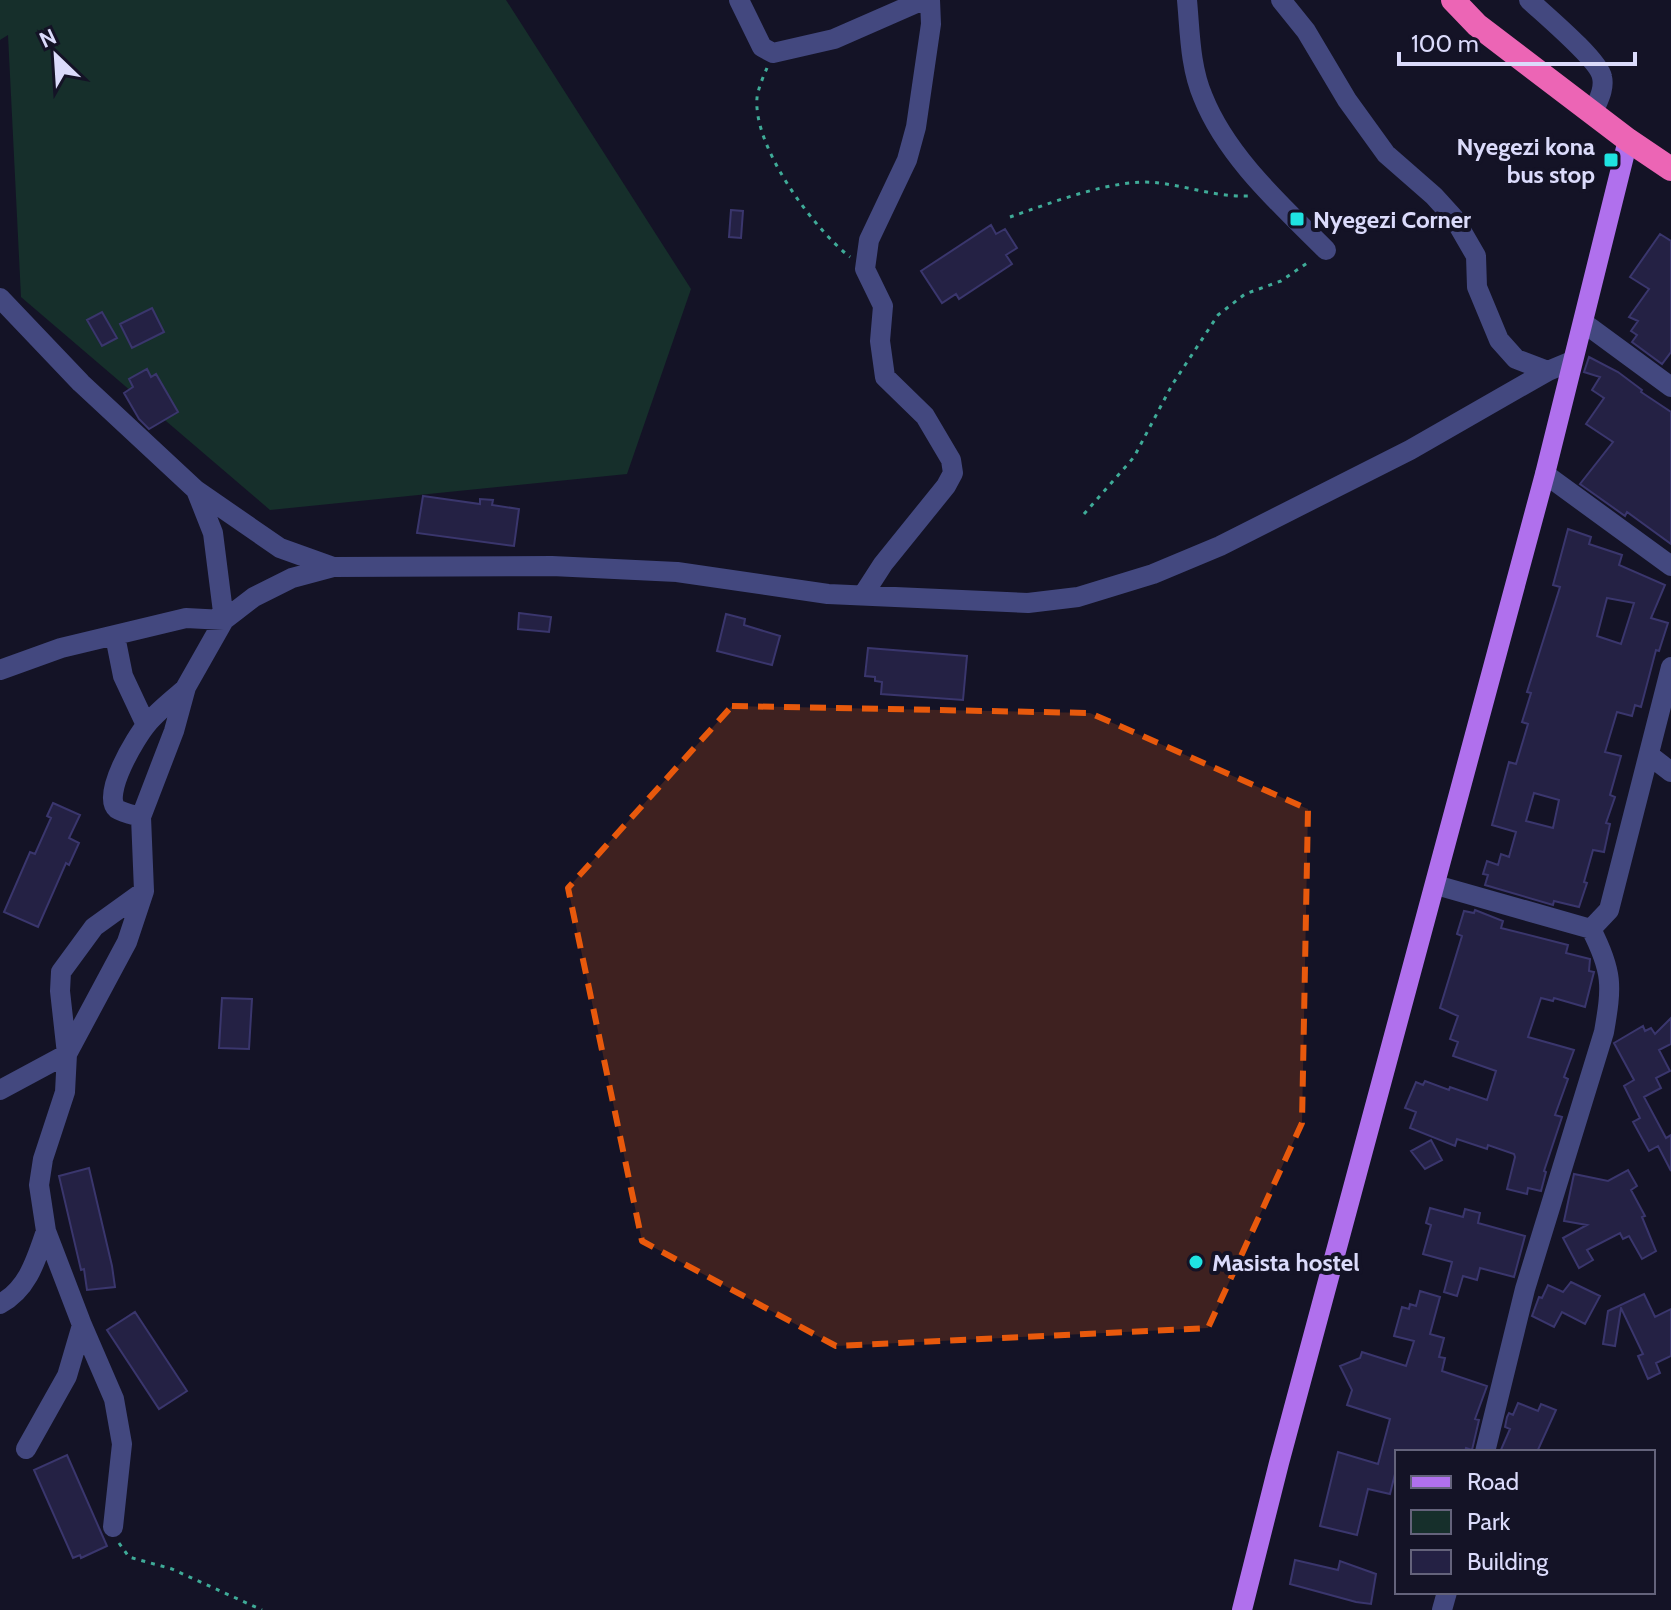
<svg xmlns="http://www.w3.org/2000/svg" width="1671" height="1610" font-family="Cabin,sans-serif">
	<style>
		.green { fill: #162f2b }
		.building { fill: #242144; stroke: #3a366d; stroke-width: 2; fill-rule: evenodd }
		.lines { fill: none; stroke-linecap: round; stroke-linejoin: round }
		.path { stroke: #3fab98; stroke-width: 3; stroke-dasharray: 4 6; stroke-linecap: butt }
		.minor { stroke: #43487f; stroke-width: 20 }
		.major { stroke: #b070ed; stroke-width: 20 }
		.highway { stroke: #ec65b5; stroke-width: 24 }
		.marked { fill: #e8590c; fill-opacity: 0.2; stroke: #e8590c; stroke-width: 6; stroke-dasharray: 16 10; stroke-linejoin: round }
		.poi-dot { fill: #1fe3e1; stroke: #141326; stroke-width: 3 }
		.labels { text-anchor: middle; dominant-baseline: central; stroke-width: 8; stroke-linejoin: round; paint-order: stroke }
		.poi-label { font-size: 24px; font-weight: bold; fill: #dbdbfb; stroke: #141326; text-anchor: start }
	</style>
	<rect width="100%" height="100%" fill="#141326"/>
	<path class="green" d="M0,0H506L691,289L627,474L270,510L21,297L8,35L0,40Z"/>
	<path class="building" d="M731,210L743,211L741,238L729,237Z
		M991,225L996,234L1005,229L1017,248L1006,255L1012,264L959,299L956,294L942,303L921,271Z
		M1660,234L1671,241V352L1662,364L1632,342L1637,335L1631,331L1638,321L1629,317L1649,289L1630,277Z
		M152,308L164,332L132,348L120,324Z
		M102,312L117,338L102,346L87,320Z
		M1589,357L1618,372L1642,390L1641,392L1671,412V544L1627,512L1625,516L1580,484L1613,442L1586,424L1604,398L1592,390L1600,377L1584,372Z
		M147,369L151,377L156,374L178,412L149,429L139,419L124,393L133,387L129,379Z
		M423,496L480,504V499L493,500L492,505L519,509L514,546L417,533Z
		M1568,529L1591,537L1589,544L1622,555L1619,565L1665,585L1651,618L1668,623L1659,651L1656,650L1641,707L1635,705L1632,716L1617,712L1605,752L1621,756L1610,795L1615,797L1606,823L1610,824L1604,852L1593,850L1584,882L1587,883L1579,907L1554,901L1553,905L1485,885L1488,875L1483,874L1487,861L1498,865L1501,854L1509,857L1516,832L1492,825L1509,762L1516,764L1528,724L1522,722L1531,693L1527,692L1560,587L1553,585ZM1607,598L1634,603L1621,644L1597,636ZM1534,793L1559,800L1553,828L1526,821Z
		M519,613L551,617L549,632L518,629Z
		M726,614L745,619L744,625L780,636L772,665L717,651Z
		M868,648L967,656L963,700L881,694L882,682L875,681V677L865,676Z
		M53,803L80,815L69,838L79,843L69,865L66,863L38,927L4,912L30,852L35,854L51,818L47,816Z
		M1475,910L1503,921L1501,928L1568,945L1566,953L1590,959L1589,971L1594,972L1585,1007L1554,998L1553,1001L1541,998L1528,1037L1574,1050L1564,1077L1568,1079L1555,1115L1562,1117L1544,1171L1546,1172L1541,1191L1528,1188L1527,1194L1507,1189L1515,1157L1514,1154L1488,1145L1487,1149L1457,1139L1455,1146L1410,1128L1416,1112L1405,1108L1416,1082L1423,1085L1425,1081L1449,1090L1450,1087L1487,1100L1496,1071L1453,1056L1458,1042L1450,1039L1458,1016L1440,1008L1462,936L1457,934L1464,911L1474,913Z
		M222,998L252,999L249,1049L219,1048Z
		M1671,1018V1044L1659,1050L1670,1071L1656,1078L1661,1088L1644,1097L1666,1138L1671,1135V1171L1658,1146L1649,1151L1633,1122L1640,1118L1624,1086L1634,1080L1614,1043L1643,1026L1645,1031L1651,1028L1655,1034Z
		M1431,1140L1442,1160L1425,1169L1411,1151Z
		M89,1168L112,1266L115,1287L87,1290L84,1269L81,1270L59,1176Z
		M1628,1170L1637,1186L1631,1190L1645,1216L1642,1217L1656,1251L1642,1259L1629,1236L1623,1239L1620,1233L1587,1250L1593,1260L1579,1268L1563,1238L1587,1225L1564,1221L1574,1174L1608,1181Z
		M1430,1208L1463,1217L1465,1209L1480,1213L1478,1223L1525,1236L1514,1277L1480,1268L1477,1280L1463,1276L1457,1296L1444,1292L1452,1262L1423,1254L1431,1225L1426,1223Z
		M1571,1282L1600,1296L1585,1324L1562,1312L1554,1327L1532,1316L1539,1297L1542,1298L1548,1285L1563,1292Z
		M1420,1291L1440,1297L1430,1334L1444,1338L1439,1357L1445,1358L1442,1371L1487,1386L1475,1419L1479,1420L1472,1450L1466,1448L1465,1452H1397V1466L1390,1494L1368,1489L1357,1535L1320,1526L1338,1452L1378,1464L1390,1419L1347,1405L1352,1390L1340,1366L1360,1358L1362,1352L1406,1366L1414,1341L1394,1336L1402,1307L1409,1309L1410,1304L1416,1306Z
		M1644,1294L1655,1317L1671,1309V1356L1656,1363L1660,1373L1648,1379L1638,1356L1643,1354L1621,1308L1615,1346L1603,1344L1608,1311Z
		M135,1312L187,1391L159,1409L107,1330Z
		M1518,1403L1538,1411L1541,1404L1556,1410L1537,1452H1500L1510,1429L1505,1427L1507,1417L1509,1413L1513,1415Z
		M67,1455L107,1546L81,1558L80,1555L73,1558L34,1470Z
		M1295,1560L1338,1570L1340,1561L1376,1574L1371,1604L1356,1602L1290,1584Z"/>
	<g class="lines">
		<path class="path" d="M767,68C763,77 758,89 757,98C753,147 813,228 850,257
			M1010,217C1051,203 1116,177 1159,183C1192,187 1215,197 1250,196
			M1084,514L1134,457L1172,385L1218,315L1245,294L1281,281L1310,261
			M119,1543L129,1557L172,1569L262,1610"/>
		<path class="minor" d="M739,0L762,47L773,53L834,39L923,0
			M1187,0C1190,32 1190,67 1203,97C1227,157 1281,205 1326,250
			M1281,0L1306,31L1347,100L1386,154L1434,196L1454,218L1476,256L1477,287L1499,340L1516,359L1548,371
			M1529,0C1544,14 1599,60 1602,77C1605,90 1597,102 1593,113
			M0,298L81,383L196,490L213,533L224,620L186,618L61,648L0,670
			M1584,323L1671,387
			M1545,474L1671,566
			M196,490L280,548L333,567
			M863,595L883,564L946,486L953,473L951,460L925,416L885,377L880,341L883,306L865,269L869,240L907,160L916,127L931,24L930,0
			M115,636L123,676L146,725
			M1649,755L1671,772
			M141,817C134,815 123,813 117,809C101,795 136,737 147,724C158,711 172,700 185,689
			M1436,885L1591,929L1609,910L1671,667
			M0,1090L67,1054L127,942L144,891L141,817L174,731L186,687L224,620L254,597L292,578L333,567L552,566L677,572L828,594L1028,603L1078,597L1153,574L1220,546L1410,450L1548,371L1572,361
			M0,1304C28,1289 36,1260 46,1231
			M26,1449L67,1376L82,1325
			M1485,1452L1525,1289L1604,1032C1612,986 1613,972 1591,929
			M113,1527L122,1444L114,1399L82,1325L46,1231L39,1185L43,1159L65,1092L67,1054L60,991L61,972L94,927L144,891
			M1442,1610L1447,1592"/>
		<path class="major" d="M1242,1610L1279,1463L1545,474L1628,140"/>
		<path class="highway" d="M1453,0L1477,25L1628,140L1671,169"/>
	</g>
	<path class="marked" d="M732,706L1090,713L1308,809L1302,1123L1208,1328L836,1346L642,1241L568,888Z"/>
	<g class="poi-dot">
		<rect x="1603" y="152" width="16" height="16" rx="4"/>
		<rect x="1289" y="211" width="16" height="16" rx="4"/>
		<circle cx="1196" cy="1262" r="8"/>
	</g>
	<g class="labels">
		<g class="poi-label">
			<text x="1595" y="146" text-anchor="end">Nyegezi kona<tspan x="1595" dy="28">bus stop</tspan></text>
			<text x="1313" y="219">Nyegezi Corner</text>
			<text x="1212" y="1262">Masista hostel</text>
		</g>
	</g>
	<rect x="1395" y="1450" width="260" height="144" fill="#141326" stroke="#64637b" stroke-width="2"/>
	<rect x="1411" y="1476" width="40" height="12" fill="#b070ed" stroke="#64637b" stroke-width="2"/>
	<text x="1467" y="1490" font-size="24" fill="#dbdbfb">Road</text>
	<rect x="1411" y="1510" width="40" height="24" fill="#162f2b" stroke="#64637b" stroke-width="2"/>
	<text x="1467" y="1530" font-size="24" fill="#dbdbfb">Park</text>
	<rect x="1411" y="1550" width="40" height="24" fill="#242144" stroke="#64637b" stroke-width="2"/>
	<text x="1467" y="1570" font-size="24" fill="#dbdbfb">Building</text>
	<g transform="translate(56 56) rotate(335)" stroke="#141326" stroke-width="6" paint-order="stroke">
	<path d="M0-6L14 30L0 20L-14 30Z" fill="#dbdbfb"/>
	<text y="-12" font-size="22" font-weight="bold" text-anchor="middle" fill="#dbdbfb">N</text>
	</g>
	<path d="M1399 52v12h236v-12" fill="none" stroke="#dbdbfb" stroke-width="4"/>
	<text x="1411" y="52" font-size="24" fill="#dbdbfb" stroke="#141326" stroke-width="6" paint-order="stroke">100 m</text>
</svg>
